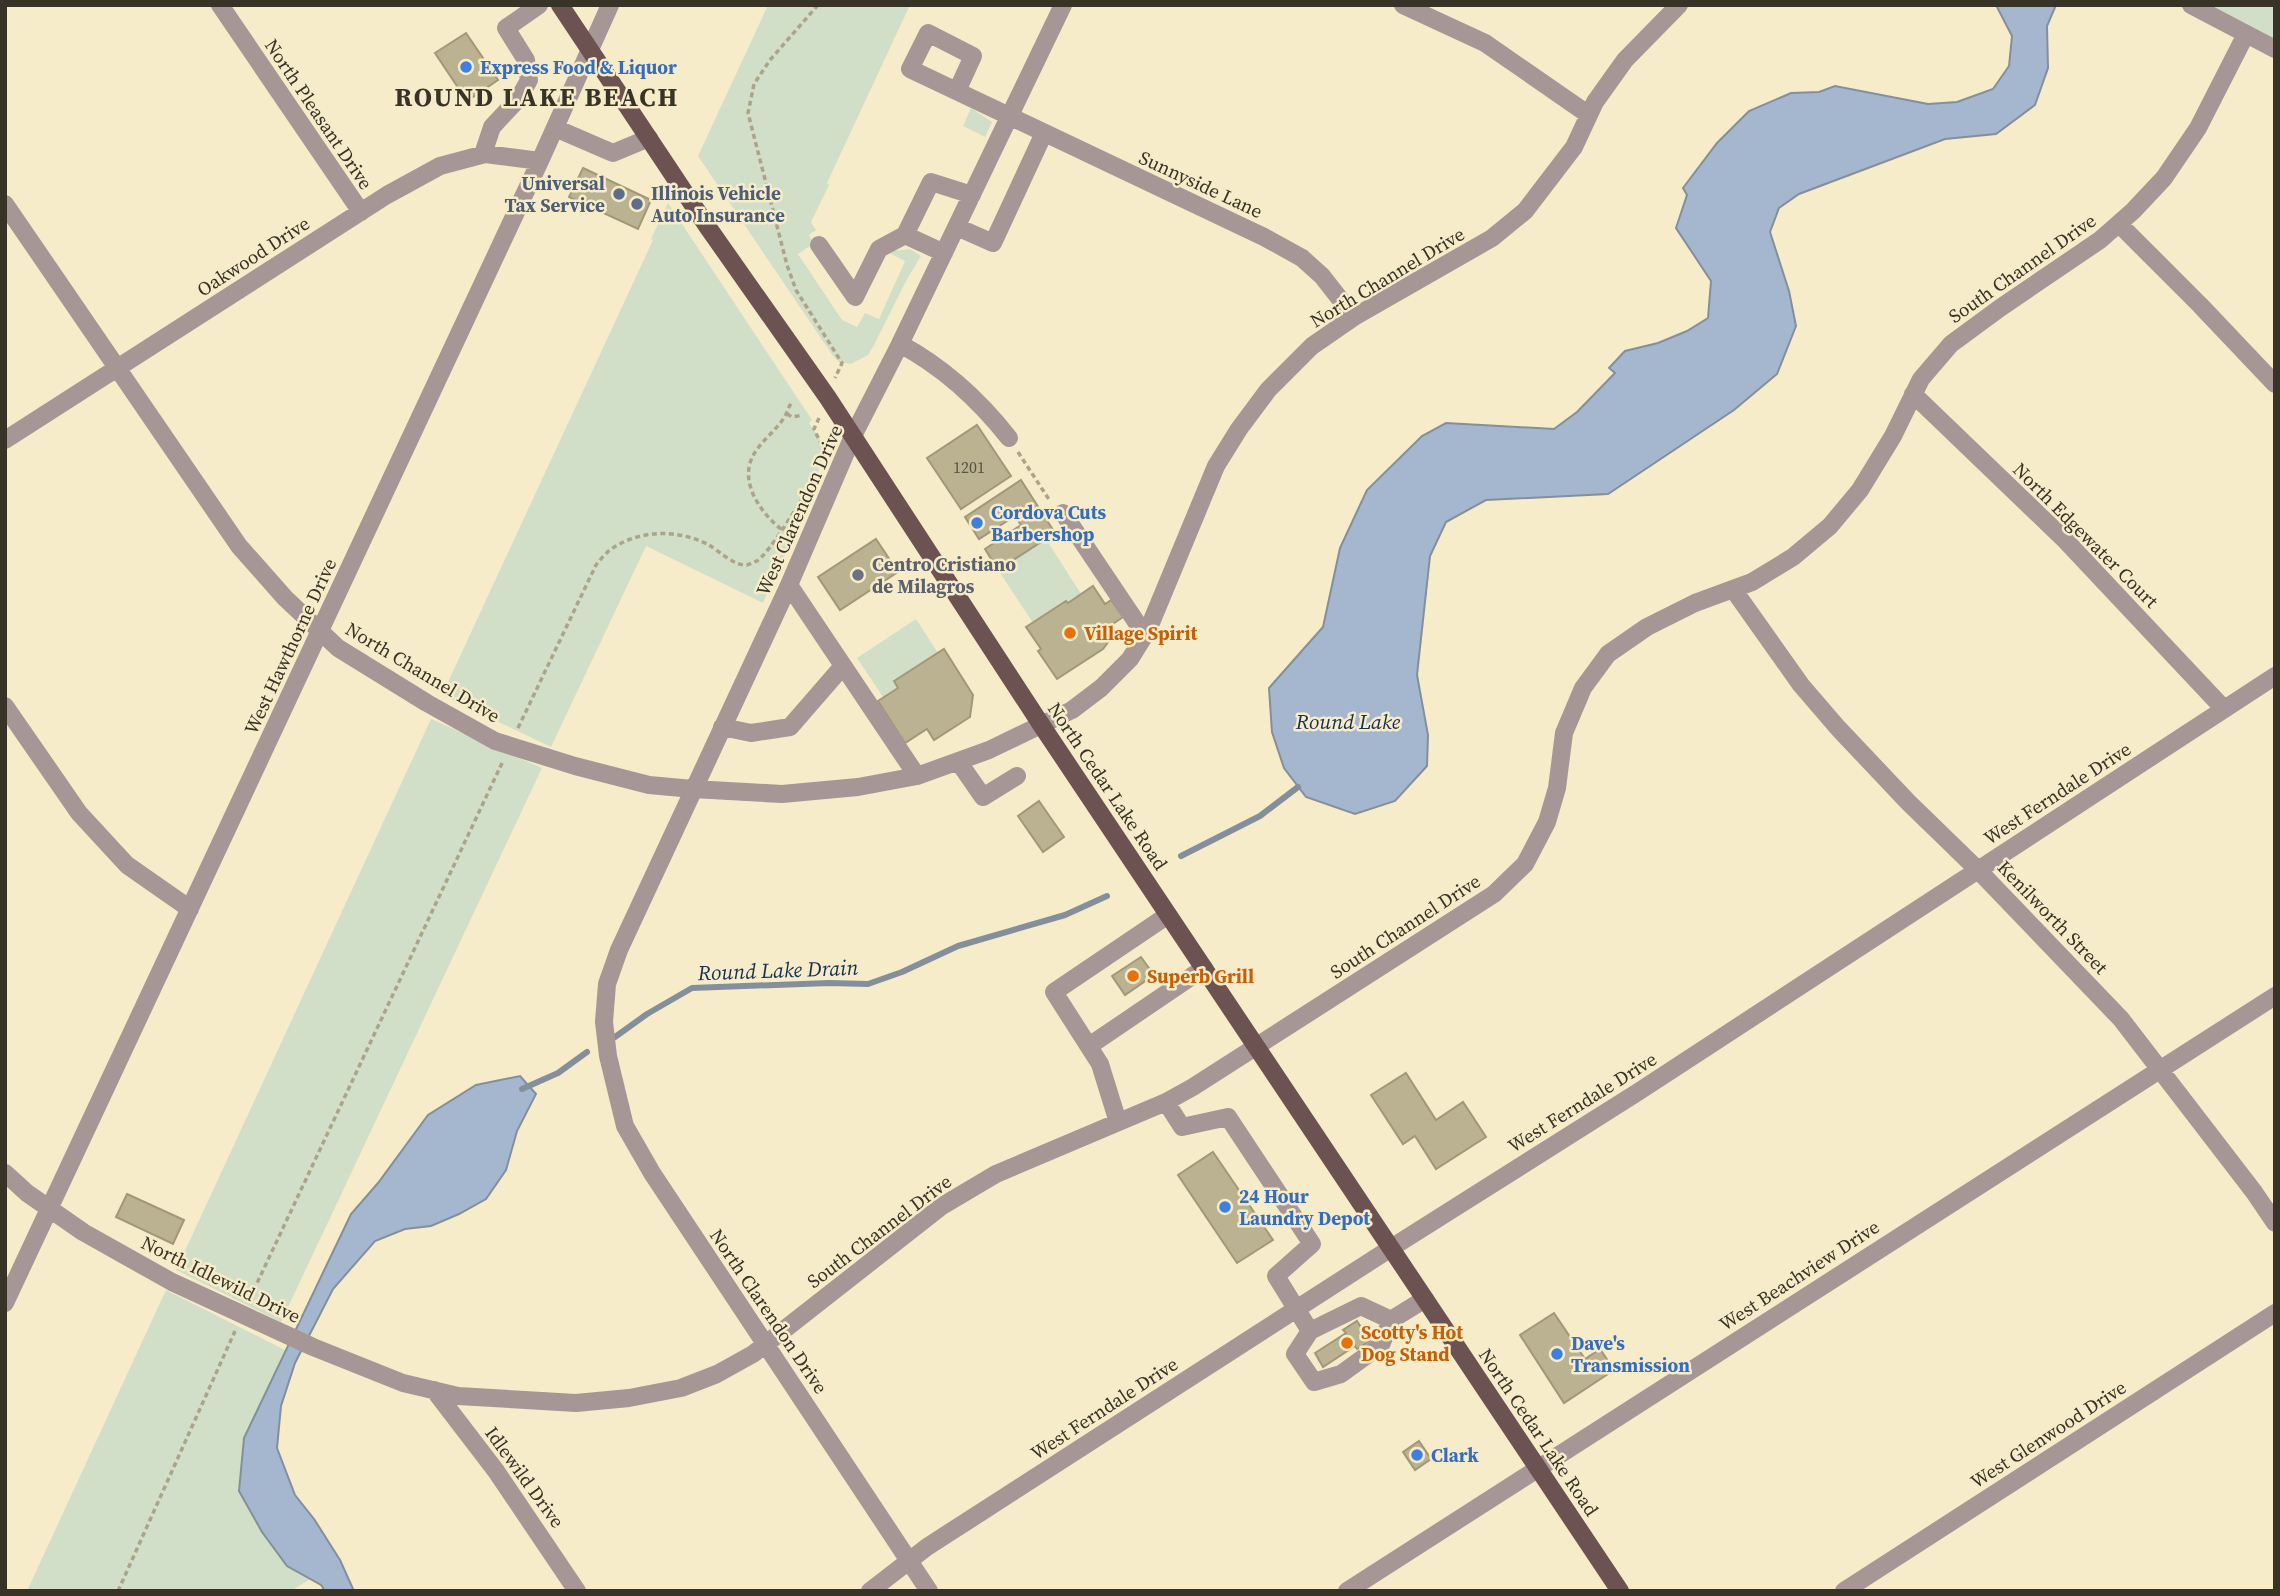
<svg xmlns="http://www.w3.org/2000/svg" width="2280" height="1596" font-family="'Source Serif 4',serif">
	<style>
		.green { fill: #d2dfc8 }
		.water { fill: #a5b6cf; stroke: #848f9c; stroke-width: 2 }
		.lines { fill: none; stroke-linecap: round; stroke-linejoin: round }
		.stream { stroke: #848f9c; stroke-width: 6 }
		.building { fill: #bbb291; stroke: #a29878; stroke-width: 2 }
		.path { stroke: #aba489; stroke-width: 3.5; stroke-dasharray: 5 3.5; stroke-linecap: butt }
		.minor { stroke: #a69796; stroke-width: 18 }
		.major { stroke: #6c5250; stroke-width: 18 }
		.shop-dot { fill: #3f7fe0; stroke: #f6ecc9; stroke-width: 2.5 }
		.service-dot { fill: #5c6f8a; stroke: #f6ecc9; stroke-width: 2.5 }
		.worship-dot { fill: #6b7280; stroke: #f6ecc9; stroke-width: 2.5 }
		.food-dot { fill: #e8710a; stroke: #f6ecc9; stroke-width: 2.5 }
		.labels { text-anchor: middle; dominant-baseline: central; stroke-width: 5; stroke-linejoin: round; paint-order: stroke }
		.number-label { font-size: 16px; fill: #585341 }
		.shop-label { font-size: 19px; font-weight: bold; fill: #366cbe; stroke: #f6ecc9; text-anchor: start }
		.street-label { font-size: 19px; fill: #373326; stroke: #f6ecc9 }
		.service-label { font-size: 19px; font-weight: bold; fill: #4e5e75; stroke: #f6ecc9; text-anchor: end }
		.worship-label { font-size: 19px; font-weight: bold; fill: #5b616d; stroke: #f6ecc9; text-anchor: start }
		.food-label { font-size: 19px; font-weight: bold; fill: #c56008; stroke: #f6ecc9; text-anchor: start }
		.water-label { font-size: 21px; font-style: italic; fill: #162f52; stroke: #f6ecc9 }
		.district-label { font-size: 26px; font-weight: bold; letter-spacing: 2px; fill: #373326; stroke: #f6ecc9 }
	</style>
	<rect width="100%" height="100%" fill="#f6ecc9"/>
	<path class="green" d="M768,5H910L827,183L829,185L811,222L816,230L809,235L813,244L798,254L842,320L857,327L865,313L879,319L905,261L891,254L893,251L910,249L921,256L906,281L873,347L868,355L851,364L839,362L833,356L698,156Z
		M2190,5H2275V49Z
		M971,108L992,122L985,137L963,126Z
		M668,203L812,420L809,423C816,433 825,443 823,456L811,498L763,603L646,546L551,747L442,695L653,240L651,239Z
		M1046,539L1081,594L1068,603L1066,601L1033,623L998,570Z
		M916,619L938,653L894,681L898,688L883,697L857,658Z
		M431,719L542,768L281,1322L176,1270Z
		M166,1290L285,1350L244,1438L239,1491L262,1532L287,1566L310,1579L291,1591H27Z"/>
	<path class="water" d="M1996,5H2056L2047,26L2048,68L2035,105L1996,134L1945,139L1799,194L1779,208L1770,232L1789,291L1796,326L1777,374L1734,410L1608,494L1486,500L1446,522L1430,556L1417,675L1428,735L1427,766L1395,801L1355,814L1306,797L1284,768L1272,732L1269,688L1323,627L1340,548L1367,490L1422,436L1446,423L1554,429L1577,412L1615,373L1609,368L1625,351L1658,343L1687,331L1708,318L1711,281L1676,228L1687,195L1683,188L1717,143L1749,111L1791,93L1819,92L1835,86L1928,104L1957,102L1993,89L2009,66L2012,36Z
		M520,1076L536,1094L517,1131L506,1170L486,1199L459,1214L431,1226L405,1229L375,1241L333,1289L295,1363L281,1406L277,1448L295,1495L314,1519L340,1560L354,1591H325L321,1585L287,1566L262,1532L239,1491L244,1438L351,1214L378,1183L428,1115L476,1085Z"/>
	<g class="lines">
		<path class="stream" d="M1181,856L1260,816L1298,787
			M615,1037L647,1014L692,988L829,983L868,984L902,972L958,946L1065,915L1107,896
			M522,1089L558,1073L587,1052"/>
	</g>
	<path class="building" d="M466,33L498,80L467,101L435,53Z
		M583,168L651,200L638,229L569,197Z
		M977,425L1011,476L961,509L927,458Z
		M1021,480L1055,533L998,570L985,549L1021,525L1015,516L979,539L965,517Z
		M876,539L898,572L840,610L818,577Z
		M1093,586L1105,604L1111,600L1123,617L1107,628L1112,637L1103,649L1057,679L1038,651L1041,649L1026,627L1066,601L1068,603Z
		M944,649L973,695L970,717L934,740L927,729L905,743L878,701L898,688L894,681Z
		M1039,801L1064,837L1043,852L1018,816Z
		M1141,957L1154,975L1125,995L1112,976Z
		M1406,1073L1436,1120L1463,1102L1486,1137L1436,1169L1415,1136L1403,1144L1371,1095Z
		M1213,1152L1273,1240L1237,1263L1178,1175Z
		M127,1194L184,1220L173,1244L116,1217Z
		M1554,1313L1585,1359L1600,1349L1614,1370L1564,1403L1520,1335Z
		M1357,1321L1370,1341L1357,1349L1355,1346L1323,1367L1315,1353L1346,1333L1343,1330Z
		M1419,1441L1431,1459L1415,1470L1403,1452Z"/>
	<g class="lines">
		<path class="path" d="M818,5L770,60L754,84L748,113L787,265L796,290L842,363L835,378
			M787,414L792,417L803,415
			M819,418L814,429L825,452
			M1018,452L1050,501
			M781,529C760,512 738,481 754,454C762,440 777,430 785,416C788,411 789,406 792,401
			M518,728L596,565C600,560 605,554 610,550C639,529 678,529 709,545C719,551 734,566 747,565C748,565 756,561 757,561C771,551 797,506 808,490
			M250,1298L503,761
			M118,1591L235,1331"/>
		<path class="minor" d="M220,5L361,212
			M1403,5L1485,43L1589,115
			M2191,5L2275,49
			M957,91L973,56L928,33L910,69L1264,237L1302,258L1322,276L1354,317
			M555,128L613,153L649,138
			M483,154L492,127L519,98L529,80L526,60L506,28L539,5
			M5,204L239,546L285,598L338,648L427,703L495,741L575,766L649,785L693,789L782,794L858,787L917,776L989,750L1072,710L1101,688L1130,659L1148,630L1216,466L1239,429L1268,390L1312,346L1354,317L1492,238L1525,211L1574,147L1595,102L1625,60L1679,5
			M2119,224L2200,305L2275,384
			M957,227L993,243L1044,133
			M905,235L944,253
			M819,245L855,297L879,249L905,235L931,182L972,195
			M900,344C943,367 979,400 1009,438
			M1913,394L2066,541L2224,709
			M5,440L387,195L440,166L485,154L540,161
			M1063,513L1145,635
			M789,585L917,776
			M1733,589L1801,685L1838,728L1908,802L1978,870L2121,1019L2254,1192L2275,1223
			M5,706L79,813L127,865L190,909
			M722,727L751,733L790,727L843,666
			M958,761L983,797L1017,776
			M1089,1046L1204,968
			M1166,1102L1182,1127L1228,1117L1312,1244L1276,1276L1310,1331
			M1118,1122L1100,1064L1054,992L1168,915
			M5,1173L27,1193L83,1232L172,1282L313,1347L403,1383L458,1396L576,1403L629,1398L681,1388L717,1374L753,1354L942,1206L996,1174L1166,1102L1193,1087L1494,894L1525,864L1547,822L1557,788L1564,733L1583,688L1608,654L1647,627L1695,603L1752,582L1793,557L1830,526L1860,490L1893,436L1921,379L1951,344L2000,308L2100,240L2133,211L2164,178L2198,128L2246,34
			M5,1303L540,161L610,5
			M1391,1320L1361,1306L1310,1331L1295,1354L1314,1382L1341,1374L1381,1345L1391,1320L1425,1299
			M434,1390L496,1471L577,1591
			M870,1591L927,1547L1391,1248L1638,1092L2275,676
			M929,1591L652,1173L625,1126L608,1056L604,1022L607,984L619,950L789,585L853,436L900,344L1063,5
			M1347,1591L2275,996
			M1844,1591L2275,1313"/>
		<path class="major" d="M560,5L707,226L828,398L1042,726L1620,1591"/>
	</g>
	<g class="shop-dot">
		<circle cx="466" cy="67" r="7"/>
		<circle cx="977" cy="523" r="7"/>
		<circle cx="1225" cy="1207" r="7"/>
		<circle cx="1557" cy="1354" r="7"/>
		<circle cx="1417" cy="1455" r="7"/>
	</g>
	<g class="service-dot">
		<circle cx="619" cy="194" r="7"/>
		<circle cx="637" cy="204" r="7"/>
	</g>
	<circle class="worship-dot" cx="858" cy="575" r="7"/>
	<g class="food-dot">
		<circle cx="1070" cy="633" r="7"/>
		<circle cx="1133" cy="976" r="7"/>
		<circle cx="1347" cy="1343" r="7"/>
	</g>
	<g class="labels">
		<g class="number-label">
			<text x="969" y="467">1201</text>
		</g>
		<g class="shop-label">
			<text x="480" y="67">Express Food &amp; Liquor</text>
			<text x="991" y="512">Cordova Cuts<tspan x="991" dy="22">Barbershop</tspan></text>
			<text x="1239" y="1196">24 Hour<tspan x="1239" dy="22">Laundry Depot</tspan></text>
			<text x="1571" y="1343">Dave's<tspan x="1571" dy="22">Transmission</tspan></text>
			<text x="1431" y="1455">Clark</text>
		</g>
		<g class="street-label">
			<text transform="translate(319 114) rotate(56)">North Pleasant Drive</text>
			<text transform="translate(1201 184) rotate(25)">Sunnyside Lane</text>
			<text transform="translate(253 256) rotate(-33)">Oakwood Drive</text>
			<text transform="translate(2022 268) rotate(-35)">South Channel Drive</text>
			<text transform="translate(1387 277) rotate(-31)">North Channel Drive</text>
			<text transform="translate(799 510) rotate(-66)">West Clarendon Drive</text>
			<text transform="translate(2086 535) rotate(45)">North Edgewater Court</text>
			<text transform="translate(290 646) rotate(-65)">West Hawthorne Drive</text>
			<text transform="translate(423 672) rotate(31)">North Channel Drive</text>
			<text transform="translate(1108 786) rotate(56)">North Cedar Lake Road</text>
			<text transform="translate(2057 793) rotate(-33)">West Ferndale Drive</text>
			<text transform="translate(2053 917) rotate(46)">Kenilworth Street</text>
			<text transform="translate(1405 926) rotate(-33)">South Channel Drive</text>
			<text transform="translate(1582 1102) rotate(-32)">West Ferndale Drive</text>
			<text transform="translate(879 1231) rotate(-37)">South Channel Drive</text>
			<text transform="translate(1799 1275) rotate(-33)">West Beachview Drive</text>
			<text transform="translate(221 1279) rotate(26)">North Idlewild Drive</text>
			<text transform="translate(769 1311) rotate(56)">North Clarendon Drive</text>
			<text transform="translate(1104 1408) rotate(-33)">West Ferndale Drive</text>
			<text transform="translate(1539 1432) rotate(56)">North Cedar Lake Road</text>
			<text transform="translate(2048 1434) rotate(-33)">West Glenwood Drive</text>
			<text transform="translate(525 1477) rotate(54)">Idlewild Drive</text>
		</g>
		<g class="service-label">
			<text x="605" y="183">Universal<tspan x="605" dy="22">Tax Service</tspan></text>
			<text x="651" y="193" text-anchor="start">Illinois Vehicle<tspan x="651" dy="22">Auto Insurance</tspan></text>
		</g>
		<g class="worship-label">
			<text x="872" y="564">Centro Cristiano<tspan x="872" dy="22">de Milagros</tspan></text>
		</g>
		<g class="food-label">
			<text x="1084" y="633">Village Spirit</text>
			<text x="1147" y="976">Superb Grill</text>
			<text x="1361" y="1332">Scotty's Hot<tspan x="1361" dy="22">Dog Stand</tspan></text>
		</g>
		<g class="water-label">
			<text x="1348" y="721">Round Lake</text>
			<text transform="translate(778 970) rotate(-2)">Round Lake Drain</text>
		</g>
		<g class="district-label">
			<text x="537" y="97">ROUND LAKE BEACH</text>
		</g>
	</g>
	<rect width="2280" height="1596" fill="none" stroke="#373326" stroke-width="14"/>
</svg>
